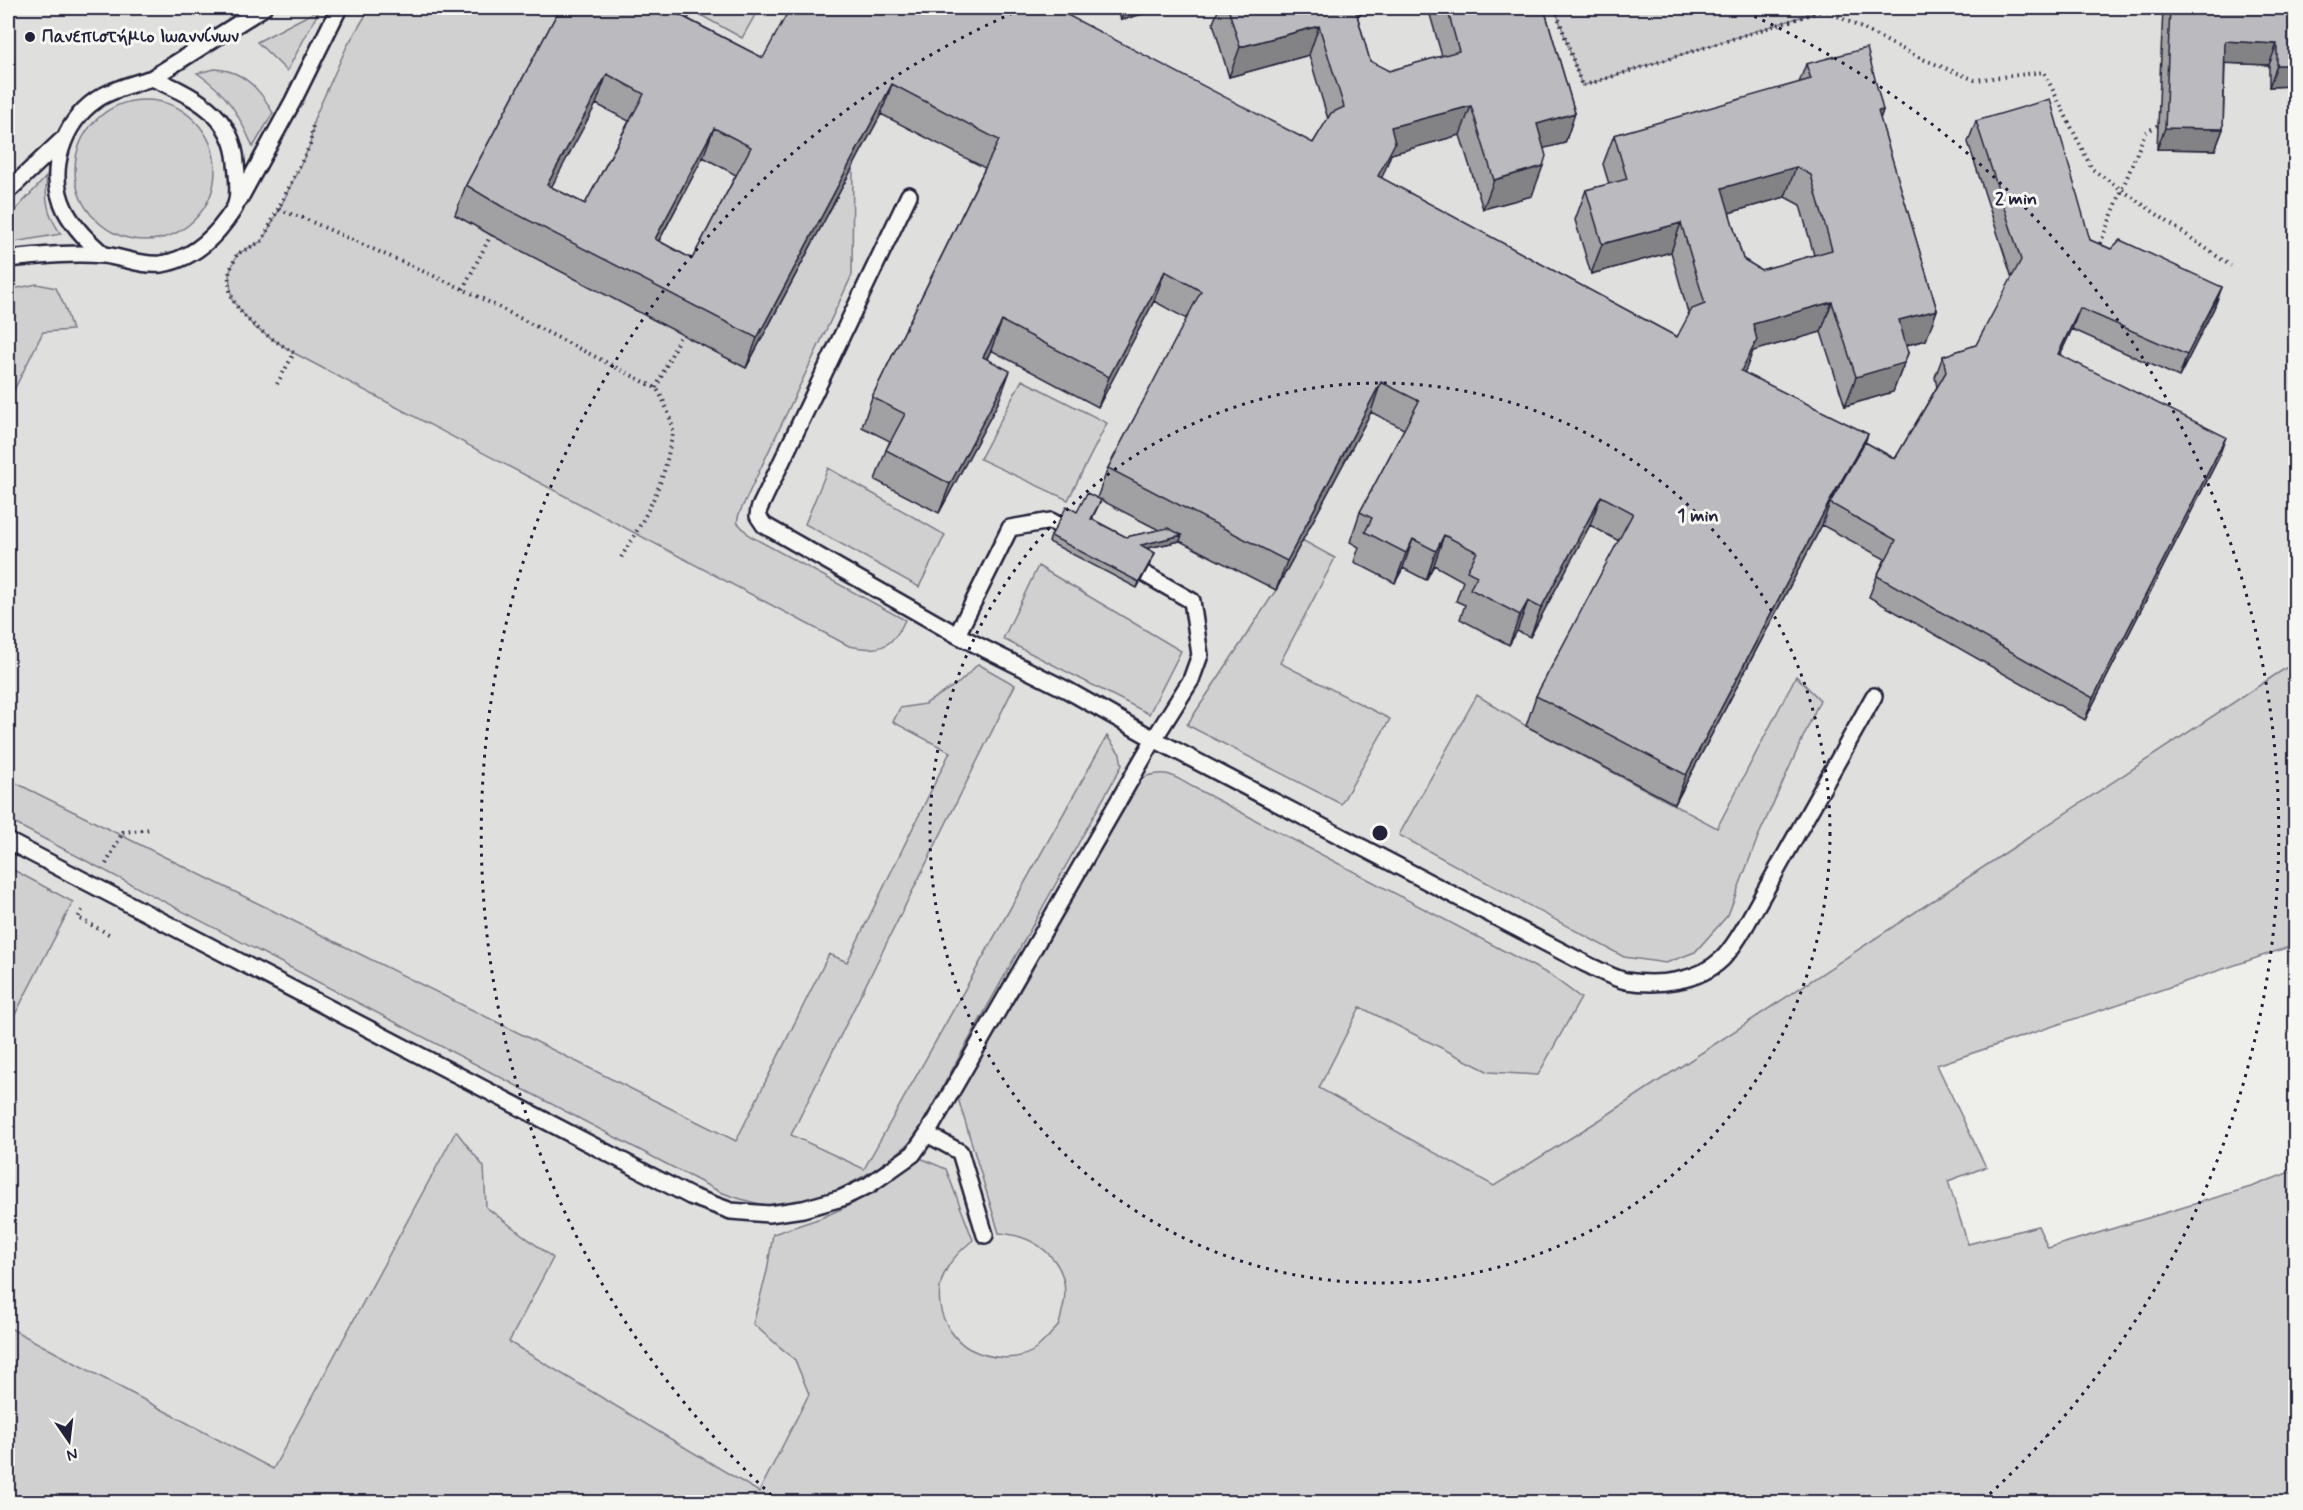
<svg xmlns="http://www.w3.org/2000/svg" width="2303" height="1510" font-family="Mynerve,sans-serif">
	<style>
		.built { fill: #dfdfde }
		.green { fill: #d0d0d1; stroke: #797986; stroke-width: 1.5 }
		.lines { fill: none; stroke-linecap: round; stroke-linejoin: round }
		.service-casing { stroke: #22223b; stroke-width: 20 }
		.path { stroke: #22223b; stroke-width: 4; stroke-dasharray: 1.5 4.5; stroke-linecap: butt }
		.service { stroke: #f6f6f2; stroke-width: 15 }
		.path-bridge { stroke: #22223b; stroke-width: 4; stroke-dasharray: 1.5 4.5; stroke-linecap: butt }
		.wall { fill: #a1a1a4; stroke: #22223b; stroke-width: 1.5; fill-rule: evenodd }
		.shaded-wall { fill: #838386; stroke: #22223b; stroke-width: 1.5 }
		.building { fill: #bbbbbf; stroke: #22223b; stroke-width: 1.5; fill-rule: evenodd }
		.ring { fill: none; stroke: #22223b; stroke-width: 3; stroke-dasharray: 3 6 }
		.poi-dot { fill: #22223b; stroke: #f6f6f2; stroke-width: 2 }
		.labels { text-anchor: middle; dominant-baseline: central; stroke-width: 6; stroke-linejoin: round; paint-order: stroke }
		.poi-label { font-size: 18px; font-weight: bold; fill: #22223b; stroke: #f6f6f2; text-anchor: start }
		.centre { fill: #22223b; stroke: #f6f6f2; stroke-width: 3 }
		.ring-label { font-size: 18px; text-anchor: middle; font-weight: bold; fill: #22223b; stroke: #f6f6f2; stroke-width: 6; stroke-linejoin: round; paint-order: stroke }
	</style>
	<rect width="100%" height="100%" fill="#eeeeeb"/>
	<filter id="ink" filterUnits="userSpaceOnUse"><feTurbulence type="fractalNoise" baseFrequency=".0167" numOctaves="2"/><feDisplacementMap in="SourceGraphic" scale="12" xChannelSelector="R" yChannelSelector="G"/><feConvolveMatrix kernelMatrix="1 2 1 2 8 2 1 2 1" color-interpolation-filters="sRGB"/></filter>
	<g filter="url(#ink)">
		<path class="built" d="M8,8H2295V662L1017,1502H8Z"/>
		<path class="green" d="M370,8H565L455,215L746,368L853,166L852,275L739,514L737,522L750,536L905,620C892,649 878,652 849,646L294,353L254,327L232,300L229,274L237,254L262,241L279,210L310,145L314,119L347,46Z
			M698,8H759L742,38L695,12Z
			M1555,8H1822L1826,9L1582,86Z
			M320,9L287,71L257,42Z
			M215,69C243,70 261,90 273,113L253,147C238,113 228,94 197,73Z
			M75 170a70 70 0 1 1 140 0a70 70 0 1 1-140 0Z
			M47,176C44,199 48,216 61,234L8,243V218Z
			M37,284L56,288L65,307L72,330L43,332L8,402V290Z
			M1022,380L1107,423L1068,500L980,459Z
			M828,468L945,535L919,587L805,524Z
			M1302,540L1335,558L1280,663L1390,719L1341,804L1187,725L1276,590Z
			M1038,566L1181,651L1149,714L1003,639Z
			M2295,662V945L1937,1065L1986,1167L1948,1181L1968,1244L2038,1226L2048,1248L2254,1186L2295,1170V1502H8V1327L273,1469L456,1131L484,1167L486,1207L553,1258L509,1342L759,1492L809,1394L795,1360L753,1324L767,1271L773,1234L821,1218L854,1203L912,1160L918,1157L946,1169L973,1240C952,1257 936,1276 940,1305C942,1322 956,1342 970,1349C989,1359 1018,1362 1036,1349C1040,1345 1045,1340 1049,1336C1051,1333 1056,1329 1058,1326C1061,1321 1061,1313 1063,1308C1073,1265 1040,1236 999,1233L957,1095L1109,801C1124,786 1144,772 1166,774C1174,775 1185,783 1193,787L1550,975L1581,998L1538,1075L1489,1072L1360,1007L1319,1088L1494,1186L1601,1119Z
			M978,664L1015,685L791,1135L864,1169L1107,736L1120,754L1122,765L913,1140C883,1167 850,1187 810,1200C803,1202 795,1205 788,1206C764,1207 742,1200 720,1192L8,820V779L736,1141L829,954L847,962L950,752L893,722L900,708L925,704L960,682Z
			M1796,676L1820,700L1758,837L1728,915L1695,952L1666,963L1624,957L1399,835L1477,695L1526,726L1717,828Z
			M8,867L73,902L8,1028Z"/>
		<g class="lines">
			<g class="service-casing">
				<path id="service" d="M152,78L263,8
					M8,191L62,140
					M909,195L759,509L758,516L764,525L957,635L1067,690L1154,739L1584,963C1597,969 1612,978 1626,981C1658,986 1698,982 1722,959C1732,949 1739,937 1746,925L1874,696
					M239,200L293,101L339,8
					M8,259C39,256 72,252 103,255C123,257 140,266 161,264C189,260 211,241 227,219C230,214 235,209 236,204C240,191 237,176 236,163C233,114 192,95 152,78C134,84 112,89 96,100C63,123 46,172 65,210C75,229 89,242 104,255
					M957,635L1010,528L1051,521L1074,534
					M8,841L690,1196L731,1211L769,1214L803,1209L842,1198L869,1185L913,1154L927,1134L1154,739L1191,680L1200,655L1192,601L1129,565
					M927,1134L960,1152L985,1235"/>
			</g>
			<path class="path" d="M1555,8L1582,86L1825,10
				M1822,8L1920,58L1975,80L2044,72L2092,169L2231,266
				M279,210L303,218L463,289L656,388C663,397 672,420 673,431C673,437 670,444 669,450C662,491 640,526 619,561
				M463,289L491,235
				M277,384L294,353C267,335 225,313 229,275C230,268 235,260 237,254L262,241L310,145L313,124
				M656,388L681,334
				M106,864L123,832L152,829
				M82,910L78,918L109,934"/>
			<use href="#service" class="service"/>
			<path class="path-bridge" d="M2098,249L2145,133L2158,125"/>
		</g>
		<path class="wall" d="M560,8L688,19L763,58L1313,143L1328,119L1309,55L1229,77L1213,23L1219,8H1383L1357,15L1370,61L1389,71L1442,56L1428,8H1544L1575,113L1565,143L1544,148L1532,196L1483,209L1460,135L1391,154L1381,178L1677,337L1689,316L1671,252L1591,274L1575,220L1586,190L1609,184L1603,164L1614,135L1799,83L1806,64L1883,110L1880,119L1937,310L1926,340L1906,345L1908,353L1893,392L1845,406L1821,332L1753,351L1744,373L1868,434L1865,442L1895,459L1937,387L1935,377L1943,356L1976,345L2012,278L1968,142L1976,121L2090,240L2111,249L2222,287L2214,308L2179,377L2072,329L2060,355L2218,459L2085,720L1869,597L1877,576L1885,559L1822,525L1675,804L1526,726L1536,696L1619,541L1590,525L1530,637L1517,631L1509,645L1460,619L1465,605L1456,601L1463,581L1434,565L1426,580L1403,568L1395,583L1354,562L1359,547L1350,542L1360,512L1404,429L1371,412L1276,590L1180,541L1147,548L1155,553L1137,588L1049,542L1051,536L1077,512L1101,500L1092,519L1126,537L1159,530L1097,498L1108,468L1187,319L1154,301L1098,407L991,350L987,359L999,401L939,513L875,480L886,450L890,441L862,427L872,397L985,168L881,114L746,368L491,235L455,215L466,185ZM596,104L629,121L585,204L551,187ZM703,157L736,175L692,259L659,241ZM1785,197L1800,205L1814,255L1761,270L1743,259L1729,213Z
			M1117,8H1163L1121,20Z
			M2163,8H2295V86L2269,87V65L2225,63L2223,129L2215,150L2157,149Z"/>
		<path class="shaded-wall" d="M1126,8H1163L1121,20Z
			M1344,8H1383L1339,20Z
			M1319,26L1309,55L1229,77L1240,47Z
			M2225,41L2277,44L2269,65L2218,63Z
			M2277,65H2295V86L2269,87Z
			M607,74L596,104L537,214L547,185Z
			M892,84L881,114L746,368L757,338Z
			M1471,106L1460,135L1391,154L1384,173L1367,206L1391,127Z
			M1883,110L1873,140L1878,111Z
			M1575,113L1565,143L1526,153L1537,124Z
			M714,128L703,157L644,269L655,239Z
			M2165,128L2223,129L2215,150L2157,149Z
			M1543,166L1532,196L1483,209L1494,180Z
			M1796,167L1785,197L1711,218L1722,188Z
			M1681,223L1671,252L1591,274L1602,244Z
			M1165,271L1154,301L1098,407L1109,377Z
			M2222,287L2214,308L2179,377L2187,355Z
			M1832,302L1821,332L1753,351L1746,369L1730,400L1753,324Z
			M2080,308L2072,329L2050,375L2058,354Z
			M1937,310L1926,340L1888,350L1899,320Z
			M1002,321L991,350L972,387L983,357Z
			M1908,353L1893,392L1845,406L1856,377Z
			M1010,371L999,401L939,513L950,484Z
			M1381,382L1371,412L1276,590L1287,561Z
			M1868,434L1857,464L1830,503L1822,525L1675,804L1686,775L1833,495Z
			M2226,437L2218,459L2085,720L2093,698Z
			M1601,496L1590,525L1530,637L1541,608Z
			M1182,535L1180,541L1139,550L1141,545Z
			M1444,535L1434,565L1426,580L1436,551Z
			M1413,539L1403,568L1395,583L1406,553Z
			M1155,553L1153,558L1137,588L1139,582Z
			M1528,601L1517,631L1509,645L1520,615Z"/>
		<path class="building" d="M560,8H666L763,58L790,8H1054L1313,143L1331,113L1344,107L1319,26L1240,47L1228,8H1355L1370,61L1389,71L1459,51L1447,8H1544L1575,113L1537,124L1546,156L1543,166L1494,180L1471,106L1391,127L1395,143L1378,176L1677,337L1692,309L1705,304L1681,223L1602,244L1586,190L1627,179L1614,135L1811,79L1806,64L1867,48L1883,110L1878,111L1937,310L1899,320L1908,353L1904,363L1856,377L1832,302L1753,324L1757,340L1741,371L1868,434L1833,495L1686,775L1536,696L1633,513L1601,496L1541,608L1528,601L1520,615L1470,589L1477,576L1467,571L1477,552L1444,535L1436,551L1413,539L1406,553L1365,532L1372,518L1360,512L1419,401L1381,382L1287,561L1108,468L1201,291L1165,271L1109,377L1002,321L983,357L1010,371L950,484L886,450L905,414L872,397L999,140L892,84L757,338L501,206L466,185ZM607,74L644,94L585,204L547,185ZM714,128L751,147L692,259L655,239ZM1796,167L1811,175L1832,250L1761,270L1743,259L1722,188Z
			M666,8H693L688,19Z
			M2170,8H2295V65H2277V44L2225,41L2223,129L2165,128Z
			M2050,99L2090,240L2111,249L2120,240L2222,287L2187,355L2080,308L2058,354L2226,437L2093,698L1877,576L1896,540L1830,503L1865,442L1895,459L1946,372L1943,356L1976,345L2021,260L1976,121Z
			M1087,493L1101,500L1091,519L1126,537L1168,528L1182,535L1141,545L1155,553L1139,582L1051,536L1067,506L1077,512Z"/>
	</g>
	<g class="ring">
		<circle cx="1380" cy="833" r="450"/>
		<path d="M778 1501A899 899 0 0 1 1022 9M1738 9A899 899 0 0 1 1982 1501"/>
	</g>
	<circle class="poi-dot" cx="30" cy="37" r="6"/>
	<g class="labels">
		<g class="poi-label">
			<text x="42" y="37">Πανεπιστήμιο Ιωαννίνων</text>
		</g>
	</g>
	<circle cx="1380" cy="833" r="9" class="centre"/>
	<g class="ring-label">
		<text x="2016" y="204">2 min</text>
		<text x="1698" y="521">1 min</text>
	</g>
	<rect width="2303" height="1510" fill="none" stroke="#f6f6f2" stroke-width="30"/>
	<rect x="15" y="15" width="2273" height="1480" fill="none" stroke="#22223b" stroke-width="2" filter="url(#ink)"/>
	<g transform="translate(69 1441) rotate(166)" stroke="#f6f6f2" stroke-width="4.5" paint-order="stroke">
	<path d="M0-4.5L10 22L0 15L-10 22Z" fill="#22223b"/>
	<text y="-9" font-size="16" font-weight="bold" text-anchor="middle" fill="#22223b">N</text>
	</g>
</svg>
